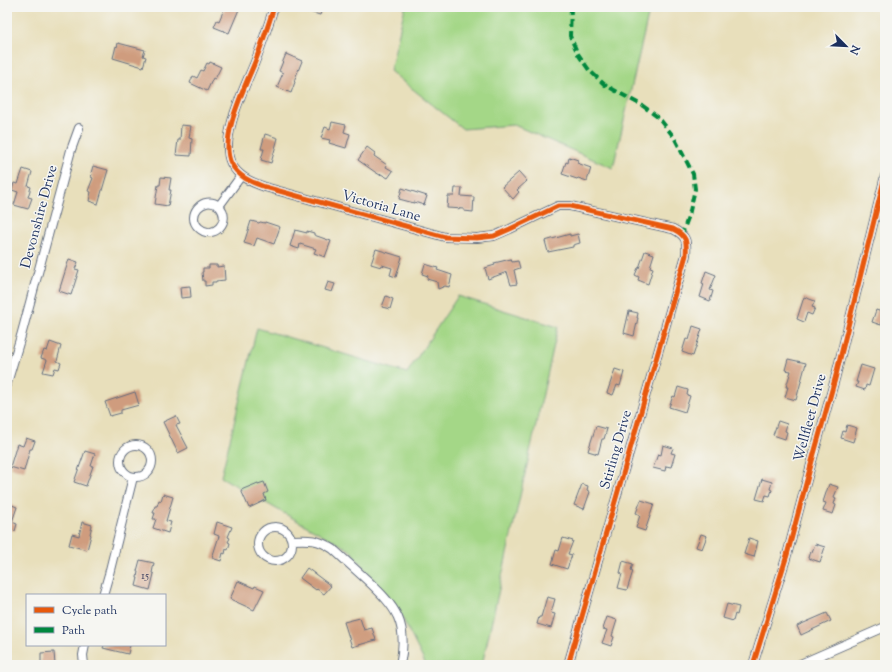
<svg xmlns="http://www.w3.org/2000/svg" width="892" height="672" font-family="'Sorts Mill Goudy',serif">
	<style>
		.green { fill: #a4d787; stroke: #608372 }
		.building { fill: #cf9c7e }
		.lines { fill: none; stroke-linecap: round; stroke-linejoin: round }
		.minor-casing { stroke: #636d7f; stroke-width: 10 }
		.minor { stroke: #fff; stroke-width: 8 }
		.quiet { stroke: #00873e; stroke-width: 4; stroke-dasharray: 8 4; stroke-linecap: butt }
		.cycleway-casing { stroke: #f6f6f2; stroke-width: 8 }
		.cycleway { stroke: #e8590c; stroke-width: 5 }
		.labels { text-anchor: middle; dominant-baseline: central; stroke-width: 3; stroke-linejoin: round; paint-order: stroke }
		.number-label { font-size: 12px; fill: #484a66 }
		.street-label { font-size: 14px; fill: #1b2f5e; stroke: #f6f6f2 }
	</style>
	<rect width="100%" height="100%" fill="#f6f6f2"/>
	<filter id="ink" filterUnits="userSpaceOnUse"><feTurbulence type="fractalNoise" baseFrequency=".025" numOctaves="2"/><feDisplacementMap in="SourceGraphic" scale="8" xChannelSelector="R" yChannelSelector="G"/><feConvolveMatrix kernelMatrix="1 2 1 2 8 2 1 2 1" color-interpolation-filters="sRGB"/></filter>
	<filter id="wash" filterUnits="userSpaceOnUse"><feTurbulence type="fractalNoise" baseFrequency=".012" numOctaves="4" result="noise"/><feDisplacementMap in="SourceGraphic" scale="16" xChannelSelector="R" yChannelSelector="G"/><feGaussianBlur stdDeviation="0.9" result="paint"/><feColorMatrix in="noise" values="0 0 0 0 0 0 0 0 0 0 0 0 0 0 0 0 0 1.4 0 .05"/><feComposite in="paint" operator="in"/></filter>
	<g filter="url(#wash)">
		<rect width="100%" height="100%" fill="#e8dfbb"/>
		<path class="green" d="M405,7H650L613,168L514,125L463,129L390,71Z
			M458,296L558,327L482,665H426L399,611L350,550L287,515L221,477L257,328L407,373Z"/>
		<g id="blocks">
			<path class="building" d="M225,7H240L229,33L214,27L217,20L219,21Z
				M299,7H323L320,15L299,9Z
				M118,43L145,50L143,56L146,57L143,67L113,58L116,46L117,47Z
				M286,54L302,61L294,81L295,82L291,93L277,87L283,73L279,71Z
				M210,62L221,67L215,79L213,78L207,91L190,83L193,76L197,78L201,70L203,71L207,63L209,64Z
				M332,122L346,125L344,132L350,134L346,148L329,143L330,140L321,138L325,127L330,129Z
				M181,125L191,126L189,138L192,139L191,156L176,155L178,140H180Z
				M265,134L278,138L271,163L261,160L264,149H261Z
				M367,147L375,153L374,156L387,165L386,167L393,171L388,178L381,174L380,175L375,172L358,160Z
				M569,157L578,160L577,163L591,168L587,181L578,178L577,179L562,174L566,162L568,163Z
				M93,166L108,170L98,204L89,201L91,192L88,191L93,178L91,177L92,174L91,173Z
				M23,169L32,172L28,186L31,187L28,197L32,198L28,209L14,205L18,192L12,190L14,183L18,184Z
				M519,172L527,181L517,190L519,192L513,199L502,187Z
				M161,177L171,178L169,190H171L168,206L155,204L158,185H160Z
				M402,188L427,196L424,205L414,202V203L399,199Z
				M455,188H462L461,196L474,197L473,212L464,211V209L447,208L448,196H454Z
				M251,221L259,223L260,222L265,223V222L280,227L274,244L257,238L254,246L244,243Z
				M295,230L307,233V231L314,233V235L331,241L325,257L314,253L316,249L300,244L299,249L290,246Z
				M570,234V236L578,234L580,243L573,245V247L548,252L545,241Z
				M376,249L402,257L396,277L390,275L392,268L382,265L381,267L371,264Z
				M645,251L654,254L650,267L653,268L648,284L638,280L639,277L635,275L638,268H639Z
				M69,259L78,262L75,269L79,270L71,295L59,291Z
				M511,259L512,262L518,261L520,268L514,270L517,284L511,285L507,272L488,279L485,268L495,265L494,263Z
				M425,264L438,268L437,270L452,275L449,287L445,286L438,289L437,282L427,279L428,276L422,274Z
				M209,265H217V267L224,266L225,280L216,281V282H212V285L205,286V281H203L202,272H203V268H209Z
				M706,271L716,275L710,290L713,291L710,301L700,297L704,284L702,283Z
				M328,282L335,284L332,292L325,290Z
				M190,286L191,297L181,298L180,287Z
				M386,296L393,299L390,309L382,307Z
				M804,297L815,301L812,307L815,308L812,315L807,313L804,322L797,319Z
				M876,310L885,313L881,325L872,322Z
				M629,311L638,313L637,318H638L634,336L624,333Z
				M693,326L702,329L693,356L682,352L686,339L689,340Z
				M50,342L61,346L57,361L61,363L59,369L55,368L53,374L43,372L47,360L41,358L44,350L47,351Z
				M788,359L806,363L796,400L785,397L788,387H786L791,371L785,370Z
				M861,365L874,369L869,386L866,385L865,390L856,387L858,382H856Z
				M615,369L624,372L620,386L617,385L613,395L607,393Z
				M678,387L688,390L687,395L690,396L685,412L669,407L673,396L675,397Z
				M135,392L139,405L121,410V413L110,416L105,402Z
				M176,416L180,424L176,425L188,448L178,453L163,422Z
				M778,421L787,424L785,431L787,432L785,439L773,435Z
				M847,425L857,428L853,442L841,438L843,431L845,432Z
				M596,426L607,429L604,439H602L598,454L588,451Z
				M26,438L35,441L32,449H30L24,471L10,467L17,444L23,446Z
				M663,445L673,448L671,453L675,454L671,467L666,466L665,471L653,468L658,454L661,455Z
				M85,451L95,454L91,466H93L86,486L74,482Z
				M762,479L772,482L770,489L772,490L770,496L766,495L764,501L756,499Z
				M264,482L268,492L264,494L266,500L249,508L241,490L258,483V484Z
				M582,484L588,486L587,490L590,492L584,509L574,505Z
				M829,484L838,487L834,497L836,498L834,504L836,505L833,514L823,511L826,503L823,502Z
				M163,494L173,497L166,521L171,522L168,533L153,528L156,519H153L155,513H153L155,506H157L159,500L161,501Z
				M641,500L654,504L645,531L636,528L640,515L636,513Z
				M7,503L17,507L12,522L17,524L15,531L9,529L8,533H7Z
				M82,522L92,525L90,534L91,535L87,550L69,545L72,534L79,536Z
				M217,522L232,527L228,537L230,538L228,542L230,543L228,550L226,549L225,554L223,553L221,561L212,558L219,536L214,534Z
				M701,534L707,536L702,549L696,547Z
				M563,538L573,541L568,554L572,555L567,569L552,564L556,550L559,551Z
				M749,538L758,541L754,557L744,554Z
				M815,544L825,547L820,562L808,558L810,551L812,552Z
				M140,560L154,563L152,573L154,574L150,590L136,586L138,578H137L138,571H137Z
				M623,561L633,564L631,570L633,571L627,590L618,588L622,574L620,573Z
				M307,568L331,586L324,594L317,589L316,590L300,578Z
				M238,581L254,588L255,586L264,590L254,610L230,599Z
				M547,597L555,599L551,613L555,614L551,628L537,624L539,617H541Z
				M727,604L739,607L737,615L735,614L733,621L723,618Z
				M827,613L831,621L801,635L797,626Z
				M607,617L617,620L612,636L614,637L611,646L602,643L607,630L603,629Z
				M360,618L364,630L372,628L376,640L352,647L344,622Z
				M104,645H130L128,654L103,648Z
				M54,652L55,665H41V653Z"/>
		</g>
	</g>
	<g filter="url(#ink)">
		<use href="#blocks" fill-opacity="0" stroke="#636d7f" stroke-width="1"/>
		<g class="lines">
			<g class="minor-casing">
				<path id="minor" d="M274,7C268,26 262,44 255,62C245,87 219,138 231,163C238,177 251,182 265,187L445,237L477,238L494,236L510,229L558,206H570L673,229C687,236 687,241 686,255L568,665
					M219,206C203,194 185,216 199,228C213,241 233,221 219,206L241,176
					M7,383L21,336L71,150L79,128
					M120 461a16 16 0 1 1 32 0a16 16 0 1 1-32 0Z
					M258 544a17 17 0 1 1 34 0a17 17 0 1 1-34 0Z
					M292,540C309,539 318,539 333,549C344,559 355,569 367,580C396,607 409,623 400,665
					M103,595L109,574L133,477
					M84,665L83,655L85,645
					M753,665L787,555L812,461L835,379L885,176
					M798,665L885,627"/>
			</g>
			<use href="#minor" class="minor"/>
			<path class="quiet" d="M571,7L570,36L578,54L589,70L605,85L643,106L659,118L674,137L693,174L695,189L689,215L682,234"/>
			<g class="cycleway-casing">
				<path id="cycleway" d="M274,7C268,26 262,44 255,62C245,87 219,138 231,163C238,177 251,182 265,187L445,237L477,238L494,236L510,229L558,206H570L673,229C687,236 687,241 686,255L568,665
					M753,665L787,555L812,461L835,379L885,176"/>
			</g>
			<use href="#cycleway" class="cycleway"/>
		</g>
	</g>
	<g class="labels">
		<g class="number-label">
			<text x="145" y="576">15</text>
		</g>
		<g class="street-label">
			<text transform="translate(381 207) rotate(16)">Victoria Lane</text>
			<text transform="translate(40 217) rotate(-75)">Devonshire Drive</text>
			<text transform="translate(811 418) rotate(-75)">Wellfleet Drive</text>
			<text transform="translate(617 450) rotate(-74)">Stirling Drive</text>
		</g>
	</g>
	<rect width="892" height="672" fill="none" stroke="#f6f6f2" stroke-width="24"/>
	<rect x="26" y="594" width="140" height="52" fill="#f6f6f2" stroke="#9ea6b7"/>
	<rect x="34" y="607" width="20" height="6" fill="#e8590c" stroke="#9ea6b7"/>
	<text x="62" y="614" font-size="12" fill="#1b2f5e">Cycle path</text>
	<rect x="34" y="627" width="20" height="6" fill="#00873e" stroke="#9ea6b7"/>
	<text x="62" y="634" font-size="12" fill="#1b2f5e">Path</text>
	<g transform="translate(846 46) rotate(114)" stroke="#f6f6f2" stroke-width="3" paint-order="stroke">
	<path d="M0-3L7 15L0 10L-7 15Z" fill="#1b2f5e"/>
	<text y="-6" font-size="11" font-weight="bold" text-anchor="middle" fill="#1b2f5e">N</text>
	</g>
</svg>
